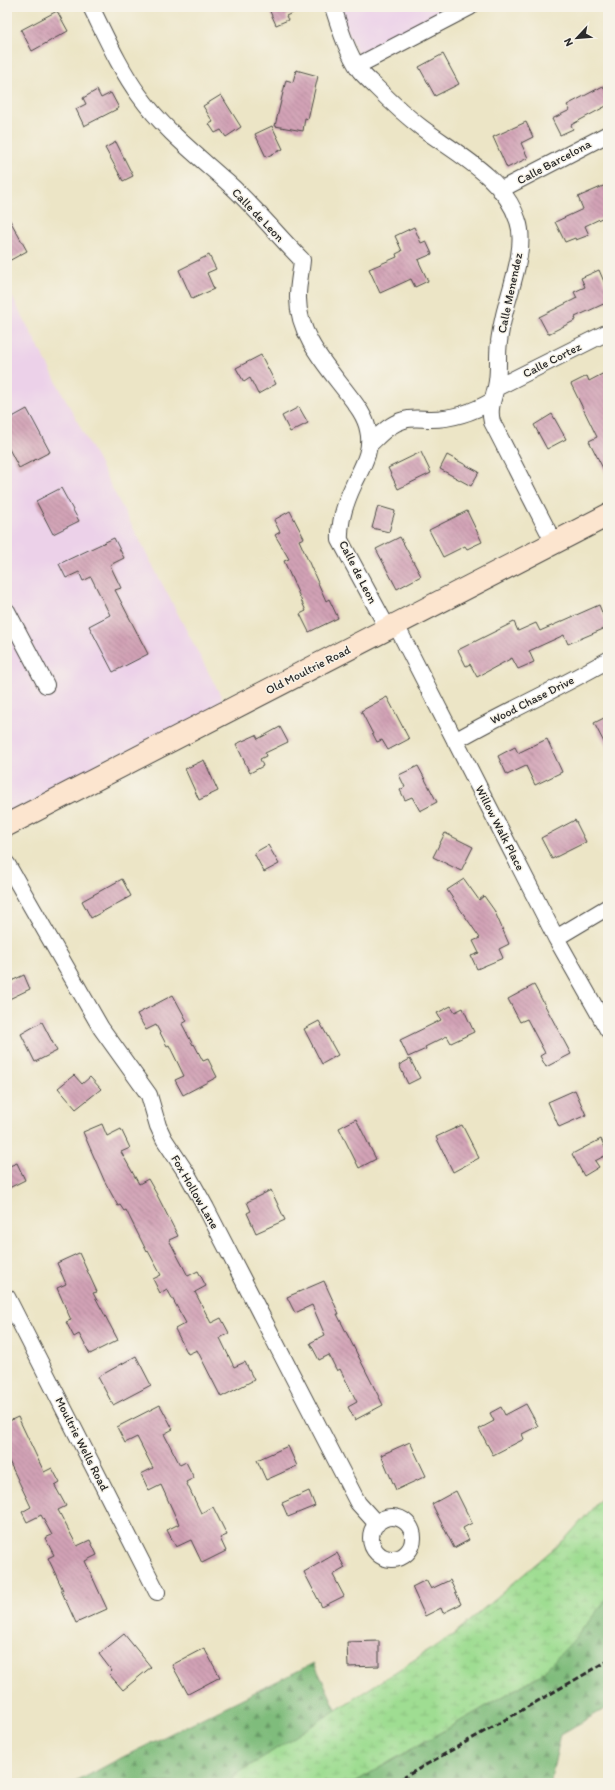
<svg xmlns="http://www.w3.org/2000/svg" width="615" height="1790" font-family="Itim,sans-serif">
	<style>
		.built { fill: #ecd1e9 }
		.forest { fill: url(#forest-firs); stroke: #557454 }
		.wetland { fill: url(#wetland-marsh); stroke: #65845e }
		.building { fill: url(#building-back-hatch) }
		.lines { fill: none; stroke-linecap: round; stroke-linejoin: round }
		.minor-casing { stroke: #484742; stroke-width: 18 }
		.secondary-casing { stroke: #484742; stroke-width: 24 }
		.minor { stroke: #fff; stroke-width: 16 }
		.secondary { stroke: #fce5cf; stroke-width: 22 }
		.rail { stroke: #2b2b2b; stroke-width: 3; stroke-dasharray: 6 3; stroke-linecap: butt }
		.labels { text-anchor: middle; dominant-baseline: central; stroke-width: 3; stroke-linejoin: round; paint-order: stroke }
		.street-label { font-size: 12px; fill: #2b2b2b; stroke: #f7f3e8 }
	</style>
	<defs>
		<pattern id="forest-firs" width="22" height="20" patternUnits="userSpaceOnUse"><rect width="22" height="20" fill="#7fbc7c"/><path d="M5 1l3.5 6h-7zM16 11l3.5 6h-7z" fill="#689966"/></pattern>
		<pattern id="wetland-marsh" width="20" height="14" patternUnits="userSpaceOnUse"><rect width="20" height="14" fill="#9fdd92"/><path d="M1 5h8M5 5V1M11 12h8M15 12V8" fill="none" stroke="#89be7e"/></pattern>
		<pattern id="building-back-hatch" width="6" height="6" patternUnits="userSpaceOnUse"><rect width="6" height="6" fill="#d2a2b6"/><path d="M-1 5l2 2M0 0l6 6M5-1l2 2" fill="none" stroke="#ab8494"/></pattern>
	</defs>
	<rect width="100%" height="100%" fill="#f7f3e8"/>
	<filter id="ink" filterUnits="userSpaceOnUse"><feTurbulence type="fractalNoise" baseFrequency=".025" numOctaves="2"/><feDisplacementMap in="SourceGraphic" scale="8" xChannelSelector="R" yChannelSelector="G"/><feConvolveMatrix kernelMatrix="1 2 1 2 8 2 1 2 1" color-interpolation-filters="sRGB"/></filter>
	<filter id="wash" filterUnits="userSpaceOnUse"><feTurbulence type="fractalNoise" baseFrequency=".012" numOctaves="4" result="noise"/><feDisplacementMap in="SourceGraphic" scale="16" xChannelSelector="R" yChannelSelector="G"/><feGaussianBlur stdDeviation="0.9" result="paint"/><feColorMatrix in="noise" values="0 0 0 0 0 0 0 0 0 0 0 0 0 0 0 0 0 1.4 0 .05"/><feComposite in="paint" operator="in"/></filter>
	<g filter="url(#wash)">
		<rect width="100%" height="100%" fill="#ece5c6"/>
		<path class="built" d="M335,7H476L363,63Z
			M7,287L225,704L7,817Z"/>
		<path class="forest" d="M608,1597V1707L561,1734L550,1783H353L540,1675Z
			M314,1663L337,1711L234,1776L230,1783H74L117,1760Z"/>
		<path class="wetland" d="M608,1491V1597L572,1642L540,1675L353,1783H230L234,1776L454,1634L566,1538Z"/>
		<g id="blocks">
			<path class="building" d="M268,7H305L286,16L288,20L276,25Z
				M57,11L68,31L32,51L21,30Z
				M443,54L459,84L435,96L419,67Z
				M296,70L318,76L308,119L305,118L303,131L275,126L286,80L293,82Z
				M603,86L608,96V105L571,125L573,129L560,135L552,119L570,110L567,105Z
				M97,90L101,98L111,93L119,108L84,126L76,109L86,104L83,98Z
				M221,95L241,127L226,137L221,130L215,133L209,124L213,122L203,106Z
				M526,122L533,137L521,143L528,158L507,168L493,137Z
				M272,126L283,149L266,157L255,134Z
				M116,142L133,176L123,181L105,148Z
				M608,184V215L585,226L589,235L576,240L575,238L565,242L555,222L583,209L578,197Z
				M7,215L27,251L7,262Z
				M414,227L421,243L426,241L432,254L418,260L428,281L415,287L411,279L380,293L369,269L397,257L396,254L402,251L395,236Z
				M209,255L216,269L207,273L214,289L192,299L179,270Z
				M599,270L608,291V302L575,317L576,320L548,334L539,317L577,298L574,292L585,287L581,278Z
				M261,355L276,384L258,394L250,378L244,382L236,368Z
				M608,371V478L589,441L597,437L571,384L587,376L589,381Z
				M299,407L308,423L290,432L282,416Z
				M27,409L50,452L19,468L7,445V420Z
				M552,414L566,439L547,449L534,425Z
				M421,452L431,473L398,489L388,468Z
				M447,455L479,472L471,486L440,469Z
				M61,488L79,521L53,534L36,501Z
				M378,506L395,511L389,532L372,528Z
				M290,511L304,538L299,540L326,601L329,599L338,618L309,632L300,614L306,611L284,561L289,559L275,535L280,532L274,520Z
				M467,511L482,542L467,549L465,546L443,557L429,530Z
				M400,537L421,576L397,589L376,549Z
				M114,538L124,558L110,565L121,588L115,590L148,654L113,672L89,626L110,615L91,577L83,581L79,572L66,578L59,564Z
				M599,605L608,627L568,644L564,635L529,651L534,662L518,669L512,658L477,677L470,664L466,666L458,650L514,622L518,631L536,623L540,631Z
				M387,697L409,739L388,750L382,740L377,742L361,711Z
				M608,716V750L594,723Z
				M280,727L288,742L265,753L266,756L260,759L263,766L250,773L236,744L256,735L258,739Z
				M547,739L562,772L535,785L526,766L507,775L498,756L515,747L518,753Z
				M204,760L218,791L199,800L185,769Z
				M418,766L437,802L420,811L412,797L405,800L400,790L405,787L399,775Z
				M575,820L586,842L552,859L541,838Z
				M445,833L473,847L461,871L433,857Z
				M268,845L279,864L264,872L254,853Z
				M122,879L131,896L91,918L82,901Z
				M464,879L479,900L484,896L494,910L509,944L499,949L503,958L477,969L471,956L479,953L473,941L480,938L447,890Z
				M24,975L30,989L7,1000V983Z
				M534,985L571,1054L546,1067L540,1056L545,1053L527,1019L520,1022L508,999Z
				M173,995L187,1021L182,1024L193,1045L194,1044L203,1061L208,1059L217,1077L183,1095L175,1080L184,1076L169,1045L167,1046L156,1025L146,1030L137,1014Z
				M451,1006L455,1012L463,1008L474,1032L451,1043L447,1036L425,1047L426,1049L408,1057L400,1040L441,1020L437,1013Z
				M319,1021L338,1055L322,1064L304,1029Z
				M42,1022L57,1051L35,1062L21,1034Z
				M410,1059L420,1078L408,1084L399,1065Z
				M74,1075L82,1084L90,1077L101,1089L76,1109L58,1088Z
				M575,1090L586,1115L559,1127L548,1102Z
				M356,1119L376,1159L359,1168L339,1128Z
				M102,1124L107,1136L121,1129L130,1148L121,1152L139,1184L148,1179L156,1193L178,1236L169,1240L188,1276L198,1271L206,1286L195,1292L211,1323L221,1318L229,1333L220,1338L234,1367L245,1362L254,1380L221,1397L197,1350L188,1354L175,1329L186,1323L167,1289L160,1293L153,1279L161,1275L148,1251L147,1252L126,1210L124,1211L120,1205L118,1206L104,1180L83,1132Z
				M462,1125L479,1158L453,1172L436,1137Z
				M601,1139L608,1154L595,1161L599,1167L584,1176L572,1154Z
				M17,1163L25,1180L7,1189V1167Z
				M271,1190L285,1220L256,1233L247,1213L251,1211L247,1202Z
				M79,1253L97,1292L93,1293L118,1340L90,1354L79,1334L74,1337L66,1322L71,1320L57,1288L66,1284L57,1263Z
				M324,1281L339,1314H337L383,1405L355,1420L348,1407L357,1402L340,1369L337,1371L329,1355L319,1360L310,1343L325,1335L312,1305L295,1313L287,1297Z
				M136,1356L151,1385L113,1405L98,1377Z
				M526,1404L538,1426L522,1434L524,1439L493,1455L479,1429L494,1421L490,1413L501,1407L505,1415Z
				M160,1405L173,1429L164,1434L180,1465L186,1462L194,1478L186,1482L201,1513L213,1507L227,1535L220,1538L226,1551L202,1563L191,1540L176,1547L167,1530L179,1524L161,1485L149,1491L141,1474L153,1468L137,1437L125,1443L117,1427Z
				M18,1417L44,1472L52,1468L60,1483L55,1486L66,1506L58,1510L77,1546L90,1540L97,1555L85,1561L107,1609L76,1623L61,1590H63L48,1558L54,1555L45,1538L52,1535L41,1515L27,1522L22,1512L31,1507L7,1457V1422Z
				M410,1442L426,1476L396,1490L381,1455Z
				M288,1446L297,1466L266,1480L257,1460Z
				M309,1491L315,1506L288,1517L282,1503Z
				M456,1491L472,1523L463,1528L469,1540L454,1548L432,1504Z
				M337,1553L345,1568L333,1575L344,1596L322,1607L304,1572Z
				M426,1580L431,1589L450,1580L461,1604L443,1613L441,1608L425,1616L412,1587Z
				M124,1634L151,1667L123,1690L109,1674L112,1671L99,1654Z
				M379,1641V1666L348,1667L347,1642Z
				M204,1648L220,1677L188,1694L172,1665Z"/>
		</g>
	</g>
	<g filter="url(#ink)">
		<use href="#blocks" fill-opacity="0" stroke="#484742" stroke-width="1"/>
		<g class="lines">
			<g class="minor-casing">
				<path id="minor" d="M91,7C106,37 120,69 139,95C164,130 197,155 228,183C255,207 277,235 302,260C301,272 298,284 298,296C297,332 323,362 344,389C353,401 365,414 368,430C373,450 362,467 354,484C346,501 339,522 340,540L388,629
					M333,7C340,29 347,52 360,71C365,77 372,83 377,88C391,102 406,116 422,128C457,154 504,177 518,221C527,247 510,289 504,315C502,324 500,333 499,342C497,355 499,368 497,381C495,397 488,406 492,422L554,543
					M357,66L470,7
					M500,190L608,134
					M496,388L608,332
					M369,445C380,435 389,424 404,420C412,417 422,419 431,419C453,419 473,412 492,401
					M7,611L46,685
					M396,625L556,938L608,1030
					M455,741C505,712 558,689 608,660
					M7,864L101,1028L149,1095L158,1126L164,1139L187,1174L206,1208L358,1503L377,1524
					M556,938L608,907
					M7,1297L157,1592
					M371 1538a21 21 0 1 1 42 0a21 21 0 1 1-42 0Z"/>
			</g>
			<g class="secondary-casing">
				<path id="secondary" d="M7,825L608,515"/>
			</g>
			<use href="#minor" class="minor"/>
			<use href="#secondary" class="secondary"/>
			<path class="rail" d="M394,1783L608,1661"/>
		</g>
	</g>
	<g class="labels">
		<g class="street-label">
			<text transform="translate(554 162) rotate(-28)">Calle Barcelona</text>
			<text transform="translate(258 215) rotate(46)">Calle de Leon</text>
			<text transform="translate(510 293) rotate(-78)">Calle Menendez</text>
			<text transform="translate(552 360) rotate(-27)">Calle Cortez</text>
			<text transform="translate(358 572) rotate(63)">Calle de Leon</text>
			<text transform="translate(308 670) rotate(-27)">Old Moultrie Road</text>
			<text transform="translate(532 700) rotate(-27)">Wood Chase Drive</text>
			<text transform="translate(500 828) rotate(63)">Willow Walk Place</text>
			<text transform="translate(195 1192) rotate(60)">Fox Hollow Lane</text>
			<text transform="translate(82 1444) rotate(63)">Moultrie Wells Road</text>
		</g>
	</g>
	<rect width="615" height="1790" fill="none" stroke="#f7f3e8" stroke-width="24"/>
	<g transform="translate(577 38) rotate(244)" stroke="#f7f3e8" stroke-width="3" paint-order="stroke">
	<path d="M0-3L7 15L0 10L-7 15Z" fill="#2b2b2b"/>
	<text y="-6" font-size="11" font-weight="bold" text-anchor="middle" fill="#2b2b2b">N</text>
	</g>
</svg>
